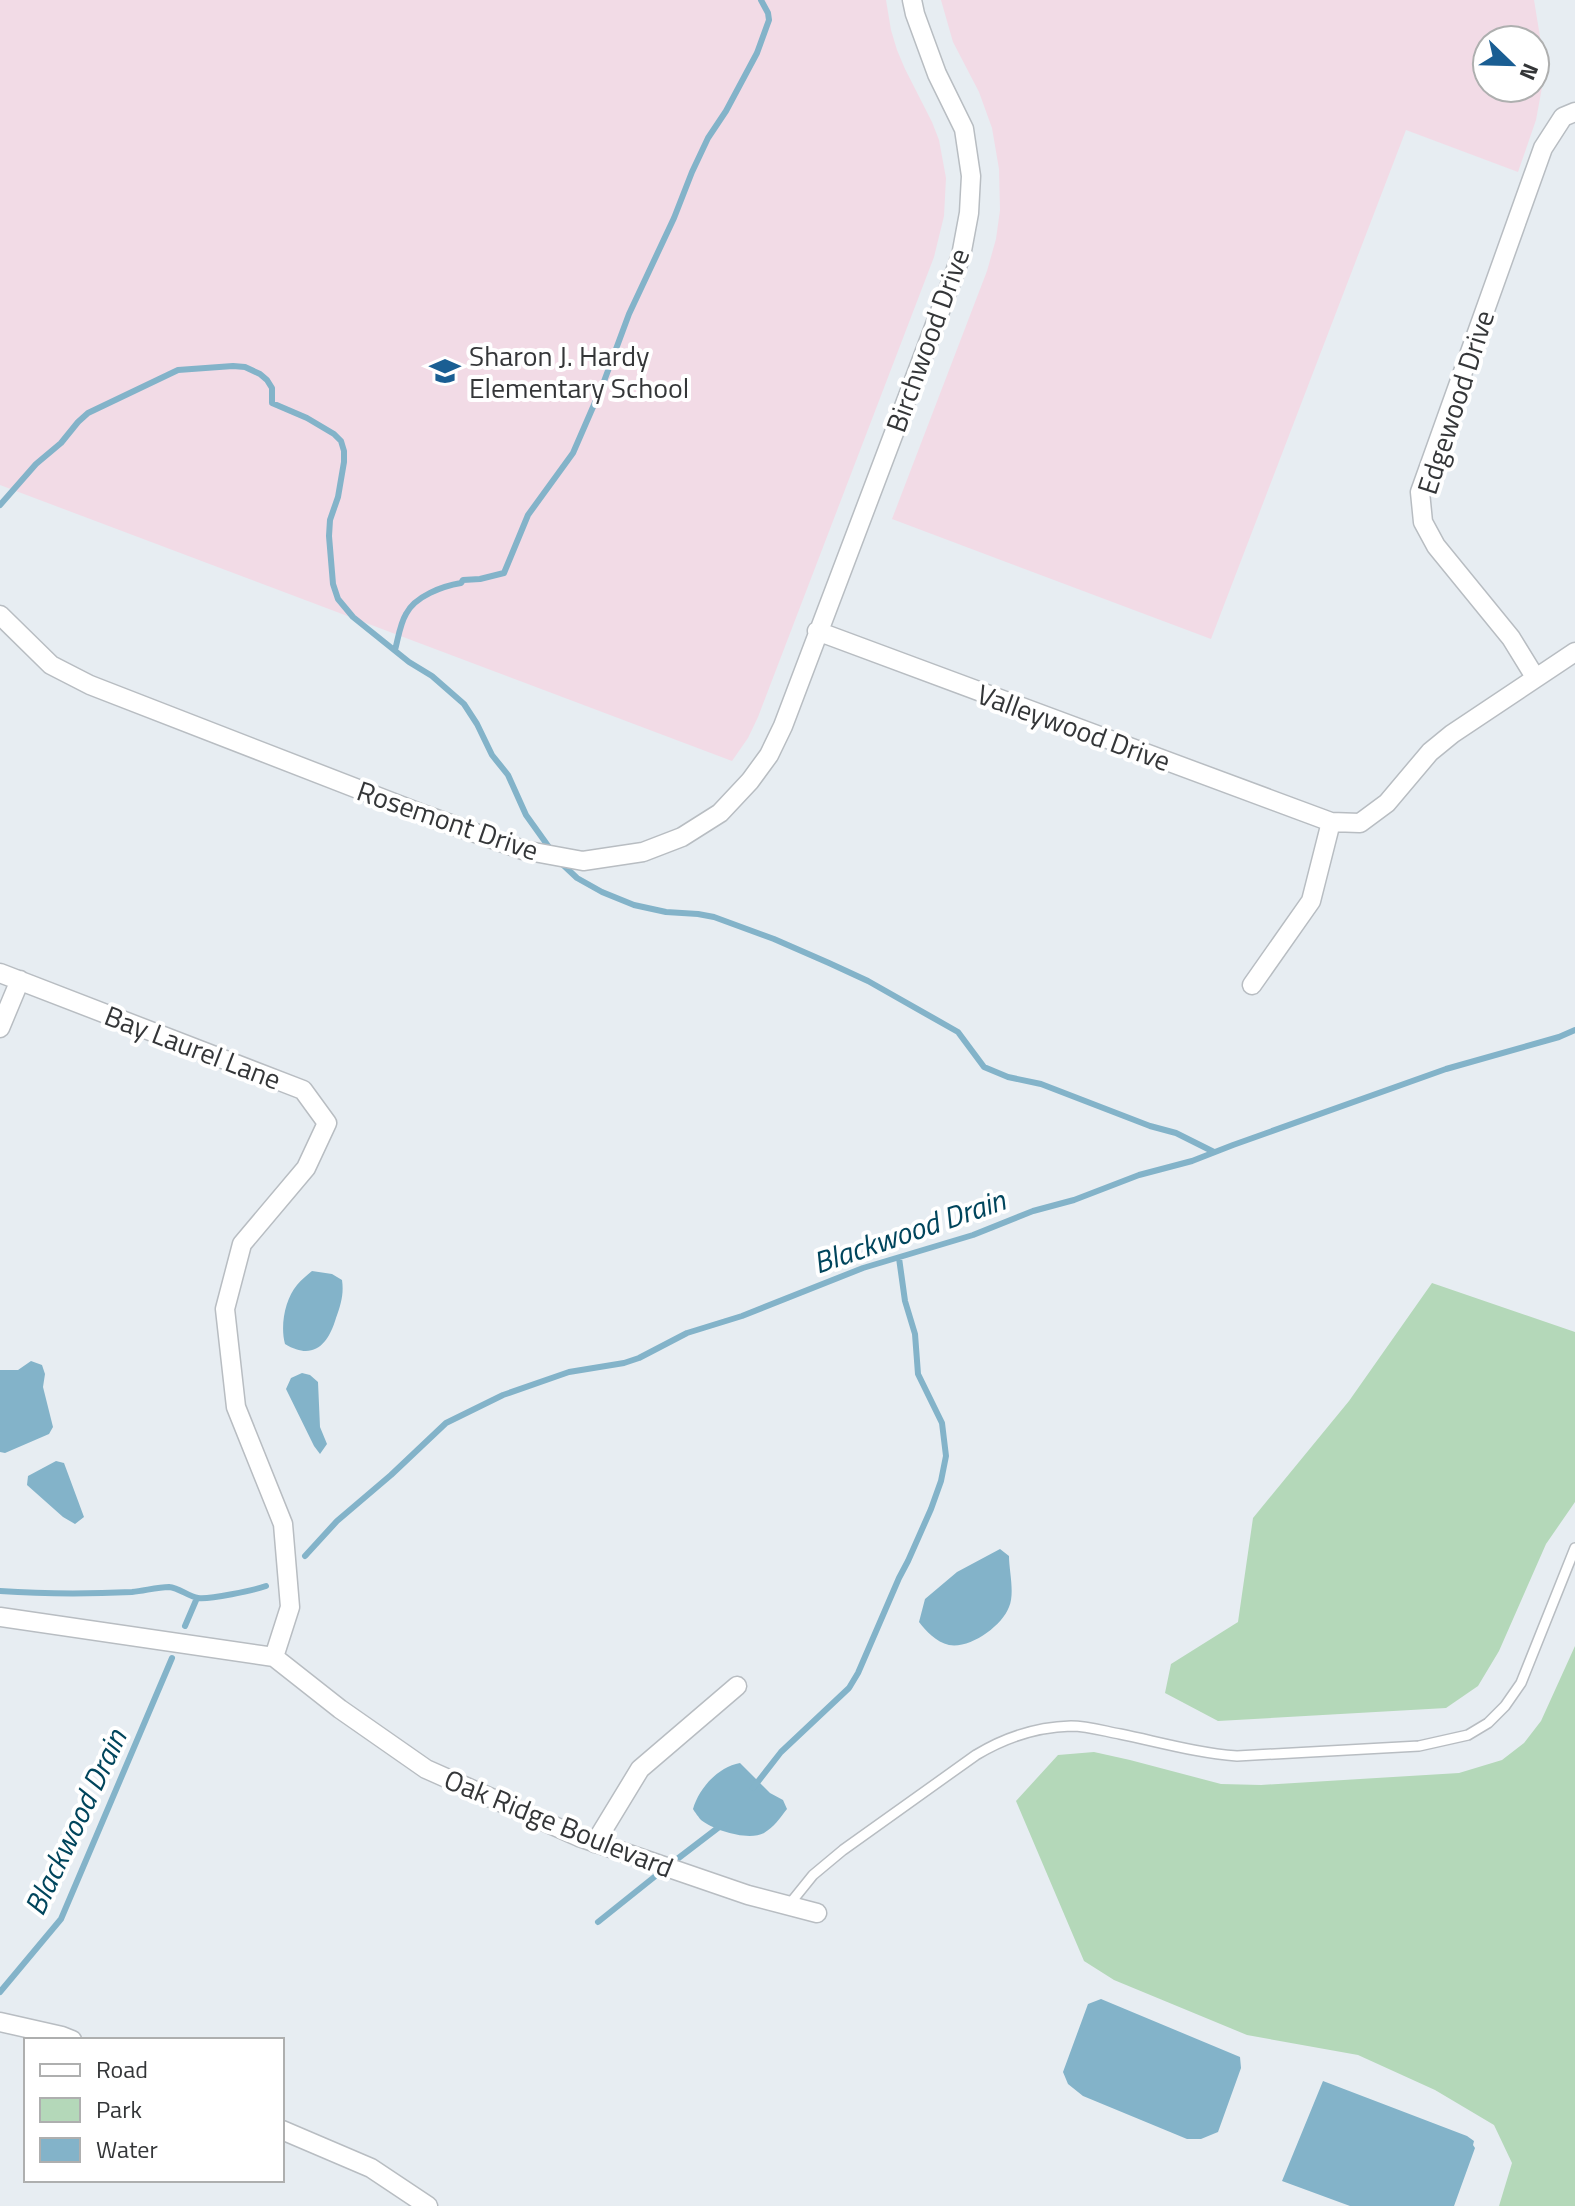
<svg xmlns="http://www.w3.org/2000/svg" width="1575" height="2206" font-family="'Titillium Web',sans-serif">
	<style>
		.education { fill: #f2dbe6; fill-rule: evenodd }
		.green { fill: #b4d8b9 }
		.water { fill: #83b3c9 }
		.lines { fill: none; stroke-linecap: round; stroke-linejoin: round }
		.stream { stroke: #83b3c9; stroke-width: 6 }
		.service-casing { stroke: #b8bdc2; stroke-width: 12 }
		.minor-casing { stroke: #b8bdc2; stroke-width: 21 }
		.service { stroke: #fff; stroke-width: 9 }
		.minor { stroke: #fff; stroke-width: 18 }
		.labels { text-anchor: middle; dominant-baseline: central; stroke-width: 8; stroke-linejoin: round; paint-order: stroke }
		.street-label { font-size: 28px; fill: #343638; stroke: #fff }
		.poi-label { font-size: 28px; fill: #343638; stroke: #fff; text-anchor: start }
		.water-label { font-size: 30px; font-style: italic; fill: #00455c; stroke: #fff }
	</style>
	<rect width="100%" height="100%" fill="#e7edf2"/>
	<path class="education" d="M0,0H886L891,30L897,50L905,69L932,122L939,140L946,178L944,216L934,257L758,717L748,738L732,761L0,485Z
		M941,0H1534L1542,49L1543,82L1536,120L1518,172L1406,130L1211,639L892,519L987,271L996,239L1000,210L999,169L992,128L979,92L953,42ZM1487,40H1535V88H1487Z"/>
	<path class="green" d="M1432,1283L1575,1332V1502L1546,1544L1499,1651L1478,1686L1446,1708L1218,1721L1165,1693L1171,1664L1238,1622L1253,1518L1349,1401Z
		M1575,1646V2206H1499L1512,2163L1494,2125L1435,2090L1358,2055L1247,2035L1114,1980L1084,1961L1016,1801L1058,1755L1094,1752L1130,1760L1221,1784L1261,1785L1459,1773L1502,1760L1524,1743L1541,1721Z"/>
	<path class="water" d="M312,1271L332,1274L342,1280C344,1294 341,1304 336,1318C328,1345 313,1361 285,1344C280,1326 285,1299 297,1285C301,1280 307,1275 312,1271Z
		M31,1361L42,1365L45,1374L43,1387L53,1427L49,1434L5,1453L0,1452V1370H18Z
		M302,1373L310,1375L318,1382L320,1427L327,1444L320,1454L314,1446L286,1389L291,1378Z
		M56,1461L64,1463L84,1517L75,1524L63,1517L27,1485L28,1476Z
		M1000,1549L1009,1556C1009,1571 1015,1593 1009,1607C1002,1626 970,1649 949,1645C936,1642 926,1631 919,1622L925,1599L957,1572Z
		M740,1763L770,1793L783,1800L787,1809C780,1818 774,1827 764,1833C749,1841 715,1831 701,1820C700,1819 694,1811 693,1809C699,1788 718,1767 740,1763Z
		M1101,1999L1240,2057L1241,2068L1218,2132L1201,2139H1187L1083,2096L1068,2084L1063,2072L1088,2004Z
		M1323,2081L1467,2136L1474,2141L1473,2145L1475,2148L1454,2206H1350L1282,2181Z"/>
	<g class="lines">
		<path class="stream" d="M0,505L36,464L61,443L78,422L88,413L178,370L233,366L245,367L260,374L267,380L272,388V403L307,418L334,434L341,441L344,451V462L338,497L330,520L329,536L333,584L338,599L353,617L409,662L432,676L464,704L477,724L492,755L508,775L526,815L551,850
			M395,650C398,639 400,624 406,614C415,596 443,586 461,583L463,580L480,579L504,573L528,515L573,453L603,384L629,314L674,218L692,172L708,138L726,111L757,53L769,20L768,13L761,0
			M560,862L577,878L602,892L634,905L666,912L698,914L714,917L774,939L829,963L868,981L958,1032L984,1067L1008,1077L1041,1084L1150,1126L1176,1133L1214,1152
			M305,1556L337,1521L391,1475L446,1423L503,1395L569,1372L624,1363L639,1358L687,1333L742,1316L863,1268L973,1235L1033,1211L1074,1200L1139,1175L1192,1161L1233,1145L1446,1069L1559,1037L1575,1030
			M0,1591C44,1594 88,1594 132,1592C144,1591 157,1587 169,1587C179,1588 188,1596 198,1598C208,1600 255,1590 266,1586
			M185,1626L197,1598
			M753,1788L781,1752L849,1688L858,1673L899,1578L908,1561L931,1509L941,1481L946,1456L942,1423L918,1374L915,1334L905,1301L899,1258
			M672,1863L723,1824
			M598,1922L663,1870
			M0,1992L61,1919L172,1658"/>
		<g class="service-casing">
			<path id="service" d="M788,1906L813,1875L843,1850L976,1755C1004,1738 1037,1727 1071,1726C1087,1726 1104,1731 1120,1734C1159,1742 1197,1753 1237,1756L1419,1746L1468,1735L1488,1723L1505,1706L1521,1683L1575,1548"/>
		</g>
		<g class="minor-casing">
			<path id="minor" d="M0,615L51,665L90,685L425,815L523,850L583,861L643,852L682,837L720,813L750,781L769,755L783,726L961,256L969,213L971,176L964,129L937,74L915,14L912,0
				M817,631L1331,822L1360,823L1387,803L1430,752L1452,734L1575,652
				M1535,677L1511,638L1436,546L1423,522L1420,492L1543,148L1563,117L1575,112
				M0,973L303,1090L327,1123L306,1168L242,1244L225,1309L236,1407L283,1524L290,1607L274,1657
				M1252,985L1311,901L1331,822
				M0,1028L20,980
				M0,1617L274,1657L340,1709L426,1769L579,1837L748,1895L817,1913
				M595,1843L640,1769L737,1686
				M0,2022L62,2036L72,2040
				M282,2130L371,2168L428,2206"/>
		</g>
		<use href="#service" class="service"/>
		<use href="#minor" class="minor"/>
	</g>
	<defs>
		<g id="school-bare" transform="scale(2.4)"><path d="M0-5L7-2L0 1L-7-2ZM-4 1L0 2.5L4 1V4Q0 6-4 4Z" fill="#1a5e93" stroke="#fff" stroke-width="2.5" paint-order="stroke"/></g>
	</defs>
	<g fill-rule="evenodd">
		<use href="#school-bare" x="445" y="371"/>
	</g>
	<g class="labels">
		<g class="street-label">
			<text transform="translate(927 340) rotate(-70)">Birchwood Drive</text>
			<text transform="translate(1455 402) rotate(-72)">Edgewood Drive</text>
			<text transform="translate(1074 727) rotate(20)">Valleywood Drive</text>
			<text transform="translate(448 820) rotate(19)">Rosemont Drive</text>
			<text transform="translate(193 1047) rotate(21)">Bay Laurel Lane</text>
			<text transform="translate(559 1823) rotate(22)">Oak Ridge Boulevard</text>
		</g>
		<g class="poi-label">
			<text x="469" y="355">Sharon J. Hardy<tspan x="469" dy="32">Elementary School</tspan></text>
		</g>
		<g class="water-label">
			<text transform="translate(909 1231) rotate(-19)">Blackwood Drain</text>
			<text transform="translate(75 1822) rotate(-65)">Blackwood Drain</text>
		</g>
	</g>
	<rect x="24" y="2038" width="260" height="144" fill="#ffffff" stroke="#aeafaf" stroke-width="2"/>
	<rect x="40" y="2064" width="40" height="12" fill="#ffffff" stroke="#aeafaf" stroke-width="2"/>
	<text x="96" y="2078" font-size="24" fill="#343638">Road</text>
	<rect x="40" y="2098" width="40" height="24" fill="#b4d8b9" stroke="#aeafaf" stroke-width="2"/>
	<text x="96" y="2118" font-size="24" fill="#343638">Park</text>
	<rect x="40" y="2138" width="40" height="24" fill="#83b3c9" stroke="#aeafaf" stroke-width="2"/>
	<text x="96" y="2158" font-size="24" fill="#343638">Water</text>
	<g transform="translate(1511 64) rotate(113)"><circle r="38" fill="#ffffff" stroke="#aeafaf" stroke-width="2"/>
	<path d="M0-6L14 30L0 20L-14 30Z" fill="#1a5e93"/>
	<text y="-12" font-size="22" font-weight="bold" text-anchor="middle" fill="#343638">N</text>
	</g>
</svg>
